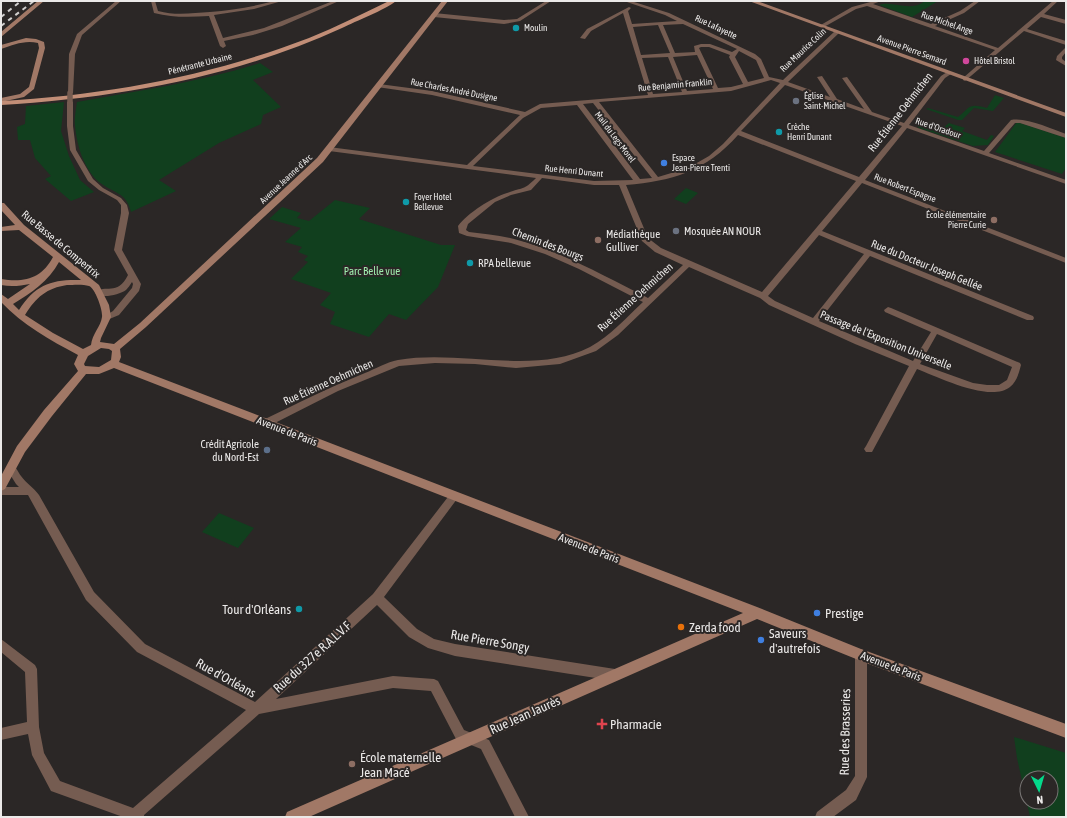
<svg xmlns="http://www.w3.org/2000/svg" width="1067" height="818" font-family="'Asap Condensed',sans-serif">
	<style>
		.green { fill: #113f1e; fill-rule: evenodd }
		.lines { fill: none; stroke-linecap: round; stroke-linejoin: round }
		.street { fill: #755c51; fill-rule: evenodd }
		.secondary { fill: #a17866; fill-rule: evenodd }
		.primary { fill: #c28e77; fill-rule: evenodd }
		.rail { stroke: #d0cecd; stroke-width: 2; stroke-dasharray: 4.5 4.5; stroke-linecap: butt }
		.street-bridge { stroke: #755c51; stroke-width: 5.5 }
		.culture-dot { fill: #0f9aa8; stroke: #2b2726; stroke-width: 1.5 }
		.hotel-dot { fill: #d1479c; stroke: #2b2726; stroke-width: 1.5 }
		.worship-dot { fill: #6b7280; stroke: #2b2726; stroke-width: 1.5 }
		.shop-dot { fill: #3f7fe0; stroke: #2b2726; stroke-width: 1.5 }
		.education-dot { fill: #8d6e63; stroke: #2b2726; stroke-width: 1.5 }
		.service-dot { fill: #5c6f8a; stroke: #2b2726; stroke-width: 1.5 }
		.food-dot { fill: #e8710a; stroke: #2b2726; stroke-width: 1.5 }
		.health-dot { fill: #e0444e; stroke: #2b2726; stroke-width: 1.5 }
		.labels { text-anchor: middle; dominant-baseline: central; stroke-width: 4; stroke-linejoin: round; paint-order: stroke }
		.far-street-label { font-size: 9px; fill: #ebe9e8; stroke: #2b2726 }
		.far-poi-label { font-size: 9px; fill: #ebe9e8; stroke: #2b2726; text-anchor: start }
		.street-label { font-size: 11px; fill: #ebe9e8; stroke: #2b2726 }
		.poi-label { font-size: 11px; fill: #ebe9e8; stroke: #2b2726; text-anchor: start }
		.park-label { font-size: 11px; fill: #a0edae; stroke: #2b2726 }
		.near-poi-label { font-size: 13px; fill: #ebe9e8; stroke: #2b2726; text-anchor: start }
		.near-street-label { font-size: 13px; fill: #ebe9e8; stroke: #2b2726 }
	</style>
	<rect width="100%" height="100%" fill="#2b2726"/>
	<path class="green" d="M925,1H938L912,17L879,5C893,0 910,13 925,1Z
		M260,63L273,72L253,80L281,107L263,115L261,124L219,143L159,180L176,191L131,212C126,191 114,194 99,182C84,169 77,146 75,126C74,118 76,110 77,102C138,91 200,82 260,63Z
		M995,95L1004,98L993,111L974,108L962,120H958L926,109L928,108L958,117C971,106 969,103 987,108Z
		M64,102L61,131L69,156L80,180L94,192L71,201L45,179L51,176L35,158L30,140H18L17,127L25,124L26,106Z
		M920,119L944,127L949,123L965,128L962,131L987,140L991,135L994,136L988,145L973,146L919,128L916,125Z
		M1017,122L1066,138V168L1062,174L995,152Z
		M686,188L698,193L686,204L674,199Z
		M335,200L370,208L359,219L441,245H455L438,287L406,320L389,314L369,337L330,324L335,312L320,305L331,293L291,279L308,262L304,260L308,256L298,252L302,247L285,242L301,228L269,219L282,207L301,213L297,218L309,221Z
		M219,513L254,528L238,548L202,532Z
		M1014,737L1066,753V817H1030L1017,758ZM1027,778H1051V802H1027Z"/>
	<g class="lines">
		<path class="street" d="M116,1H121L82,35L75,54L73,93L68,94L69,54L77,34Z
			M151,1H155L158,11C176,16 193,13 210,12C231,10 253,7 274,1H282L254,9L214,15L223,38L264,28L333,1H339L282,26L253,35L224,41L226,46L223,48L220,46L209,16C191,17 173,18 154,13Z
			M546,1H551L520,21L504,24L434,17L431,15L434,13L504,20L517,19Z
			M624,1H631L669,13L755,54L761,59L769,77L783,80L835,31H839V33L788,82L830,97L817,77L822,76L837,99L864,109L842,78L847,77L872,112L904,123L941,76L947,72H951V74L945,78L909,125L984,151L1011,120C1027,117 1051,129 1066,134V138L1020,123H1015L989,153L1066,180V184L907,128L865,180L1066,258V263L862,183L822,231L1033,316L1034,318L1033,320H1027L870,256L819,321L913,361L931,332L885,312L884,310L888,307L891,308L1020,363L1021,365C1019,372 1017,382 1010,387C990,403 938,377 917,369L872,452H866L864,449L866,446L909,366L855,344L769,305L760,298L689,267L618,335L596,351L560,364L516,368L475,364L435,363L399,366L338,391L269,426H263L261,423L263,420C296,404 330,387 365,373C375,369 387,362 398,360C460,349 534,376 590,347C610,336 627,317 643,302L579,269L545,254L511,243L467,236L459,233L458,226C468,213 491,198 507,193C523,187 523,191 536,178L329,151L326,149L329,147L467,165L520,115L432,95L377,87V85L379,84L432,91L525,112L540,104L648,95L623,13L591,31L585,39L580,38L587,29L629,7L631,8L628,11L632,24L677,21L665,15ZM683,24L737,49L732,52L710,44H701L694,46L695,52L675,53L663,25ZM658,25L670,53L641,55L633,27ZM701,47H709L730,55L729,57L743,84L731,87L718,88L699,48ZM739,51L756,60L764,78L748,82L735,57ZM697,55L713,89L687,91L673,57ZM668,57L682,92L653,94L642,58ZM771,80L780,83L723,144L709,156L688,168L658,177L599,102L731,91ZM785,85L902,126L859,177L741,131ZM593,103L652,178L640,179L583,104ZM577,105L633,180L594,181L473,166L523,118L541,108ZM738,135L856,181L762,292L661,248L648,238L626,185C673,181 706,171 738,135ZM542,178L594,185H619L642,241L655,252L683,265L648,298C604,276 561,251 514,239C499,235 484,234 469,232L466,230L468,224L495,202L511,195L531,190ZM819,235L864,254L813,318L775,301L768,296ZM937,334L1012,367L1007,380L999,385H987L973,383L920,364Z
			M874,1H881L873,4L931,24L960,11L975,1H980L964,13L935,26L998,48L1053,1H1058L1044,14L1066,20V24L1041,17L1027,29L1066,41V45L1024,31L965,81L963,80V78L995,50L867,6L856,9L824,27L819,26L852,7Z
			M1066,47V52L1062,57V59L1066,62V66L1056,60L1057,56Z
			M70,100L73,102V126L76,150L93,179L103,188L121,198L127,205L129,213L122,250L141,284L139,291L119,315L107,320L103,317L113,311L132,288L133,284L132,282C130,285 128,288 126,290C119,295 101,299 95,293C105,283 117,297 128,275L114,250L121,213V205L117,200L99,190L88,181L70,150L67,126V102Z
			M11,464C16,466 18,472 21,476C26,483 34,488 39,495L94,592L145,644L255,702L373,594L451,493L454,492L457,493L459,496L457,499L384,597L417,629L434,639L455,644L615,669L619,671L621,675L619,679L615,681L455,656L428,648L409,637L377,605L276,699L393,676L434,679L438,681L464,730L489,740L529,817H515L481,749L456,739L431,691L393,688L259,714L144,815V817H123L51,791L32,755L28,734L1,740V728L27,722L25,672L1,652V639L35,665L37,669L39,727L44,753L60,781L133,808L246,710L137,652L86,600L28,495H1V487H19L16,484L6,468L8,465Z
			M861,649L865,651L867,655V777L856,800L833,817H815L817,812L846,790L855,776V655L857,651Z"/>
		<path class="secondary" d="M38,1H44L1,37V32Z
			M442,1H448L323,162L146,327L120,349L121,357L119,362L757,607L861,649L1066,724V738L861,661L757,619L309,817H285L287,812L743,613L114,368L99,374H86L52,416L25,452L5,489L1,491V476L17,446L44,410L78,371L74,364L78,355C50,340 23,325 1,302V294L8,299L30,284C20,286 11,287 1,285V279C25,283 42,278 53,257L19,230L1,231V227L15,225L1,210V203H4L24,225L99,285L109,305L111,317L101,338L100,342L114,344L140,323L317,158ZM59,262L81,280C53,279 35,284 19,310L13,304C31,293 49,281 59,262ZM67,285C73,285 83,284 89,286C95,288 103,310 102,317C101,326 92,334 91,345L83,349L53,333L25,315C36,297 47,288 67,285ZM101,348L109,349L112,351L111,360L99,367L85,366L84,364L88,356Z
			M749,1H757L1066,113V117Z
			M26,38L36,39L44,42L45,48L34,89L24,97L1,102V98L20,94L29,87L39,48L38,43C24,40 14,45 1,49V45Z"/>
		<path class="primary" d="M389,1H396C385,10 356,21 342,28C235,77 118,98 1,105V101C107,95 210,76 309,38C336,27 362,14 389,1Z"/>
		<path class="rail" d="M1,17L21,1
			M1,26L34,1"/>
		<path class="street-bridge" d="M70,93V102"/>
	</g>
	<g class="culture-dot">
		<circle cx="516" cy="28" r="4"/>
		<circle cx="779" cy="132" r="4"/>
		<circle cx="406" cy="202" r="4"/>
		<circle cx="470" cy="263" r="4"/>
		<circle cx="299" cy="609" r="4"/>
	</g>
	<circle class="hotel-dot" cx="966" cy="61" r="4"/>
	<g class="worship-dot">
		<circle cx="796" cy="101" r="4"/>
		<circle cx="676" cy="231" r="4"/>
	</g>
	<g class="shop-dot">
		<circle cx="664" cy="163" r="4"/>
		<circle cx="817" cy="613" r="4"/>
		<circle cx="761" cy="640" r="4"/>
	</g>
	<g class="education-dot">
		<circle cx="994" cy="220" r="4"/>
		<circle cx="598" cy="240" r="4"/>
		<circle cx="352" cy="764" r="4"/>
	</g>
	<circle class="service-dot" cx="267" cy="450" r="4"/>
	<circle class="food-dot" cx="681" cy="627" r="4"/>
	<path class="health-dot" d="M600 718h4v4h4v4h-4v4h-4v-4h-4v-4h4z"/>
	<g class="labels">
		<g class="far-street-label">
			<text transform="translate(947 23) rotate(19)">Rue Michel Ange</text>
			<text transform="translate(716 27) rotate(25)">Rue Lafayette</text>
			<text transform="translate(803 50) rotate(-43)">Rue Maurice Colin</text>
			<text transform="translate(912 50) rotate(20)">Avenue Pierre Semard</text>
			<text transform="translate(200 64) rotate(-14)">Pénétrante Urbaine</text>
			<text transform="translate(675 85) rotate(-5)">Rue Benjamin Franklin</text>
			<text transform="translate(454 90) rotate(11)">Rue Charles André Dusigne</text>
			<text transform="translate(938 128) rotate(19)">Rue d'Oradour</text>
			<text transform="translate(615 137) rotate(53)">Mail du Legs Morel</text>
			<text transform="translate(574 171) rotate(6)">Rue Henri Dunant</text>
			<text transform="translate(286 179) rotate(-43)">Avenue Jeanne d'Arc</text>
			<text transform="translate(905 188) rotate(21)">Rue Robert Espagne</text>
		</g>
		<g class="far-poi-label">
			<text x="524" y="28">Moulin</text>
			<text x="974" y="61">Hôtel Bristol</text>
			<text x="804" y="96">Église<tspan x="804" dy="10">Saint-Michel</tspan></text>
			<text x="787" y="127">Crèche<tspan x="787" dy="10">Henri Dunant</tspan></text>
			<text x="672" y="158">Espace<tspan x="672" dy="10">Jean-Pierre Trenti</tspan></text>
			<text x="414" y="197">Foyer Hotel<tspan x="414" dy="10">Bellevue</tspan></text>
			<text x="986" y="215" text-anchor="end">École élémentaire<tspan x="986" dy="10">Pierre Curie</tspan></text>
		</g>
		<g class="street-label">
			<text transform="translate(900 112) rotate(-52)">Rue Étienne Oehmichen</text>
			<text transform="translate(61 244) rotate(40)">Rue Basse de Compertrix</text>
			<text transform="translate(548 244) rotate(21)">Chemin des Bourgs</text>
			<text transform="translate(927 265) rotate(22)">Rue du Docteur Joseph Gellée</text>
			<text transform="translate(635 297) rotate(-42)">Rue Étienne Oehmichen</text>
			<text transform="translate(886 340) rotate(22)">Passage de l'Exposition Universelle</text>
			<text transform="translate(328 382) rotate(-24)">Rue Étienne Oehmichen</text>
			<text transform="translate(287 431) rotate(21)">Avenue de Paris</text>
			<text transform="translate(589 548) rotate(21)">Avenue de Paris</text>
			<text transform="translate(891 666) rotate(21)">Avenue de Paris</text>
		</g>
		<g class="poi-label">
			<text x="684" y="231">Mosquée AN NOUR</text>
			<text x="606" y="234">Médiathèque<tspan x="606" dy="13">Gulliver</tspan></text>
			<text x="478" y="263">RPA bellevue</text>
			<text x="259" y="444" text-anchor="end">Crédit Agricole<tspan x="259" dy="13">du Nord-Est</tspan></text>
		</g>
		<g class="park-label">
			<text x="372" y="271">Parc Belle vue</text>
		</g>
		<g class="near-poi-label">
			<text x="291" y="609" text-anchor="end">Tour d'Orléans</text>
			<text x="825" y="613">Prestige</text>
			<text x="689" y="627">Zerda food</text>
			<text x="769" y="633">Saveurs<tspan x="769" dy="15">d'autrefois</tspan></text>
			<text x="610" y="724">Pharmacie</text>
			<text x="360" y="757">École maternelle<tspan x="360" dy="15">Jean Macé</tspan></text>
		</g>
		<g class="near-street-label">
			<text transform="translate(490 641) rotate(10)">Rue Pierre Songy</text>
			<text transform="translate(312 657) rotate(-42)">Rue du 327e R.A.L.V.F</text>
			<text transform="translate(226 678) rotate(29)">Rue d'Orléans</text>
			<text transform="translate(525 715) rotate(-24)">Rue Jean Jaurès</text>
			<text transform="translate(845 732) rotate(-89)">Rue des Brasseries</text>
		</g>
	</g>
	<rect width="1067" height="818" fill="none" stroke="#ebe9e8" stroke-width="4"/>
	<g transform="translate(1039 790) rotate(175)"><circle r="19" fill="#2b2726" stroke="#787574"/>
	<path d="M0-3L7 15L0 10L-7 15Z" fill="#04d98b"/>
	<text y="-6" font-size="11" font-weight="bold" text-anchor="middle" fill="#ebe9e8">N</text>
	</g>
</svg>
